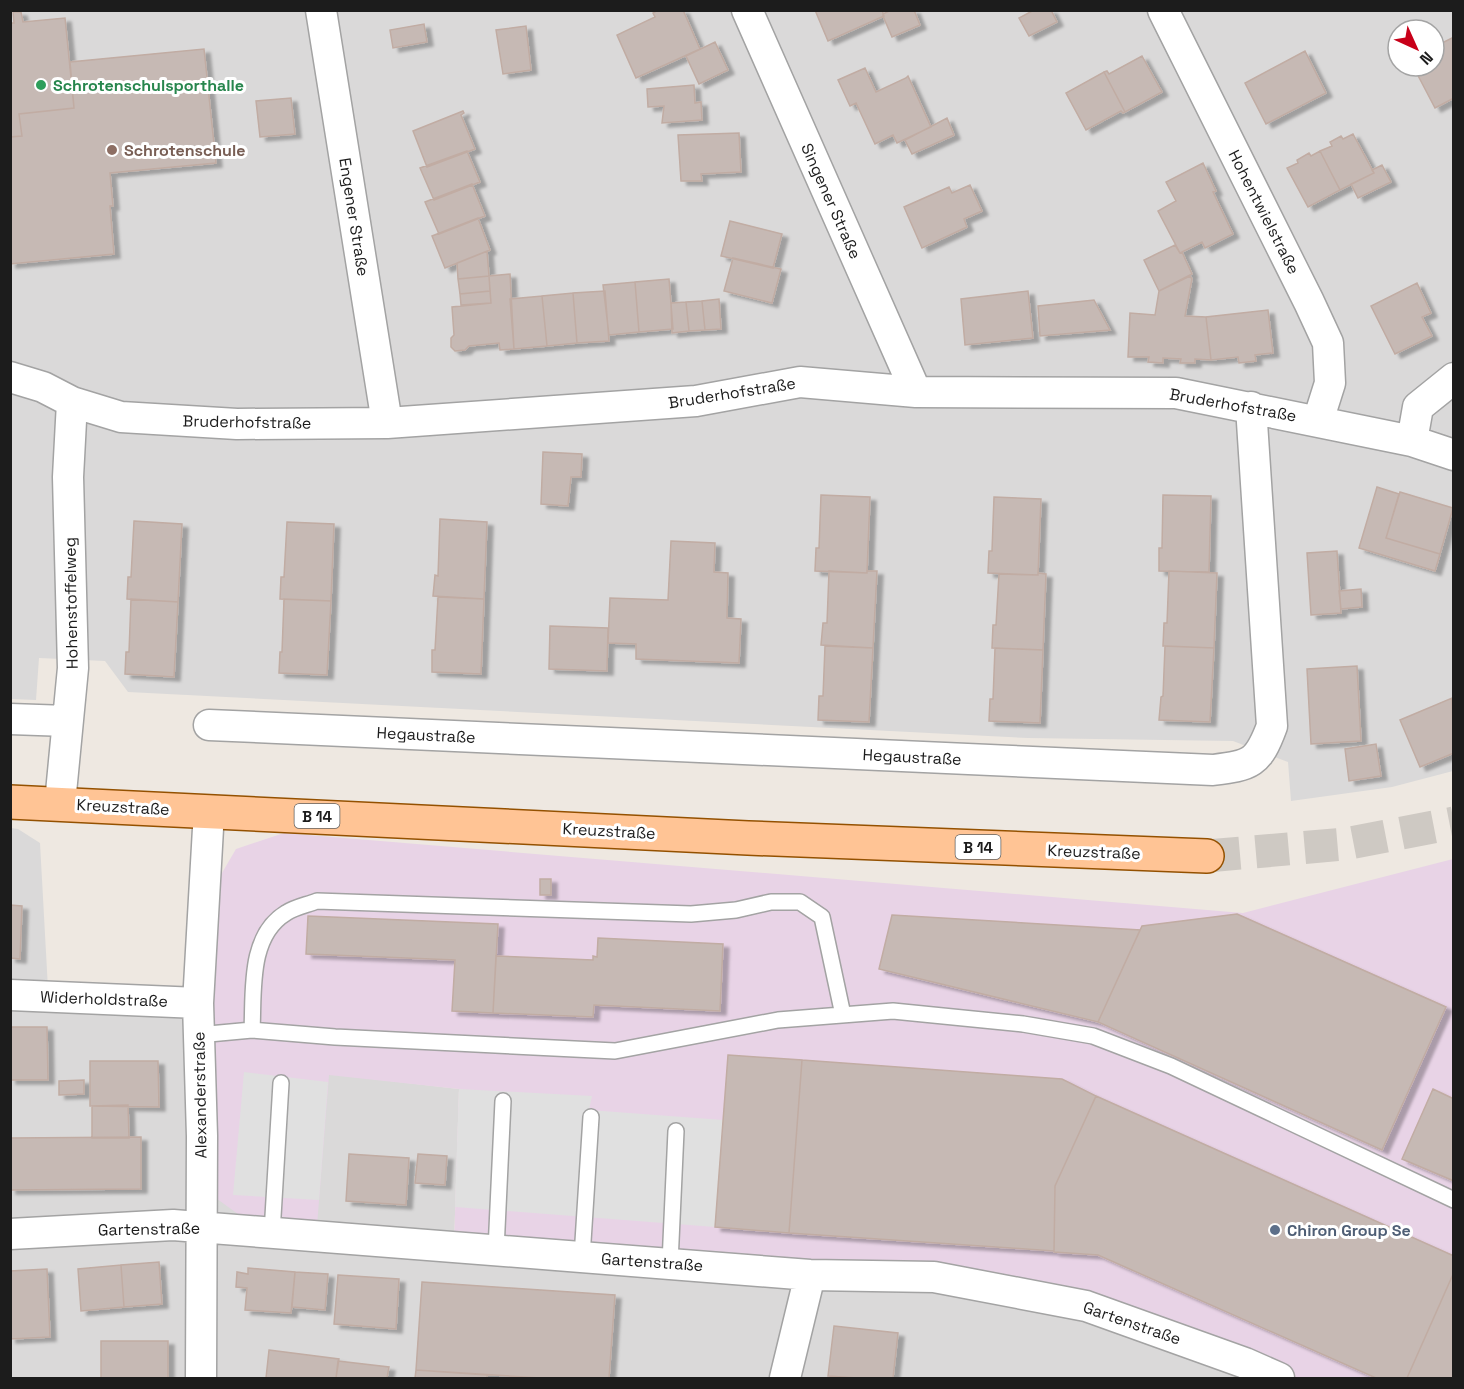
<svg xmlns="http://www.w3.org/2000/svg" width="1464" height="1389" font-family="'Space Grotesk',sans-serif">
	<style>
		.residential { fill: #dad9d9; fill-rule: evenodd }
		.industrial { fill: #e8d3e6 }
		.parking { fill: #e0e0e0 }
		.building { fill: #c6b9b4; stroke: #c1aca3; stroke-width: 1.5; filter: url(#shadow) }
		.lines { fill: none; stroke-linecap: round; stroke-linejoin: round }
		.primary-tunnel { stroke: #cec9c3; stroke-width: 33; stroke-dasharray: 33 16; stroke-linecap: butt }
		.lane-casing { stroke: #a3a3a3; stroke-width: 18 }
		.street-casing { stroke: #a3a3a3; stroke-width: 33 }
		.primary-casing { stroke: #945100; stroke-width: 36 }
		.lane { stroke: #fff; stroke-width: 15 }
		.street { stroke: #fff; stroke-width: 30 }
		.primary { stroke: #ffc495; stroke-width: 33 }
		.leisure-dot { fill: #2e9e5b; stroke: #fff; stroke-width: 2 }
		.education-dot { fill: #8d6e63; stroke: #fff; stroke-width: 2 }
		.service-dot { fill: #5c6f8a; stroke: #fff; stroke-width: 2 }
		.labels { text-anchor: middle; dominant-baseline: central; stroke-width: 6; stroke-linejoin: round; paint-order: stroke }
		.shield { fill: #fff; stroke: #606060; stroke-width: 1.5 }
		.shield-label { font-size: 15px; font-weight: bold; fill: #1c1c1c }
		.leisure-label { font-size: 16px; font-weight: bold; fill: #27864d; stroke: #fff; text-anchor: start }
		.education-label { font-size: 16px; font-weight: bold; fill: #785e54; stroke: #fff; text-anchor: start }
		.street-label { font-size: 16px; fill: #1c1c1c; stroke: #fff }
		.service-label { font-size: 16px; font-weight: bold; fill: #4e5e75; stroke: #fff; text-anchor: start }
	</style>
	<defs>
		<filter id="shadow"><feDropShadow dx="6" dy="4" stdDeviation="1.5" flood-color="#0004"/></filter>
	</defs>
	<rect width="100%" height="100%" fill="#eee8e1"/>
	<path class="residential" d="M11,11H1453V771L1392,787L1291,801L1288,762L1233,741L1028,738L128,692L105,661L39,658L36,700L11,699ZM1398,30H1434V66H1398Z
		M11,828L18,829L40,843L48,989L212,1013L329,1074L459,1089L454,1244L1084,1301L1286,1378H11Z"/>
	<path class="industrial" d="M284,833L1243,913L1453,859V1378H1286L1084,1301L454,1245L459,1089L329,1075L317,1226L238,1214L213,1196L212,890L236,849Z"/>
	<path class="parking" d="M244,1072L328,1082L319,1200L233,1195Z
		M459,1089L592,1096L589,1110L723,1120L715,1227L455,1207Z"/>
	<path class="building" d="M658,10H683L700,49L636,78L617,35L655,17L653,13Z
		M815,10H882L884,16L828,41Z
		M891,10H914L920,25L892,37L883,16V14Z
		M1034,10H1051L1057,22L1029,36L1019,18Z
		M13,12H21L23,22L65,18L74,108L19,114L22,136L10,137V23H14Z
		M424,24L427,42L393,48L390,30Z
		M526,26L531,70L503,74L496,30Z
		M1454,37V98L1435,108L1413,66H1434V47Z
		M715,42L728,70L699,84L686,56Z
		M204,49L216,163L110,173L113,206H110L114,254L10,264V137L22,136L19,114L74,108L70,62Z
		M1305,51L1326,93L1266,124L1245,83Z
		M1142,56L1162,92L1125,112L1104,72L1107,71L1109,74Z
		M865,68L876,92L906,78L908,76L931,127L897,143L893,135L875,144L856,103L850,106L838,80Z
		M1104,72L1125,112L1123,113L1121,111L1086,130L1066,93Z
		M694,85L695,103L701,102L702,120L662,123L664,106L648,107L647,89Z
		M291,98L295,134L260,137L256,101Z
		M463,111L464,113L461,115L475,149L427,167L413,131Z
		M947,118L954,135L912,154L905,140Z
		M739,133L741,172L701,174L702,181H681L678,135Z
		M1353,134L1374,173L1340,190L1320,151L1332,146L1330,142L1341,136L1343,139Z
		M467,151L480,182L434,200L420,168Z
		M1320,151L1340,190L1308,207L1287,168L1298,163L1297,160L1309,153L1311,156Z
		M1203,163L1216,191L1213,192L1233,234L1205,248L1202,242L1180,253L1158,211L1176,201L1166,182Z
		M1382,165L1391,182L1358,198L1351,184L1374,173L1372,170Z
		M472,184L485,216L439,234L425,202Z
		M970,185L982,211L964,219L967,227L922,248L904,207L949,187L952,193Z
		M478,218L490,250L445,268L432,236Z
		M730,221L782,234L773,268L721,256Z
		M1175,245L1180,253L1182,252L1192,274L1159,291L1144,260Z
		M487,251L489,276L458,279L457,263Z
		M733,258L781,269L772,303L724,291Z
		M510,274L514,349L500,350L499,343L469,346L465,350L455,351L451,347V338L454,335L452,307L491,303L489,276Z
		M489,276L490,291L460,294L458,279Z
		M1190,276L1192,279L1185,316L1206,317L1211,360L1195,359V363H1180L1181,359L1163,358V363L1148,362L1149,357H1128L1130,313L1155,315L1159,291Z
		M669,279L673,329L639,332L635,282Z
		M635,282L639,332L609,335L603,285Z
		M1417,283L1431,313L1422,317L1432,336L1395,354L1371,306Z
		M490,291L491,303L461,305L460,294Z
		M605,291L609,341L577,343L573,293Z
		M1028,291L1033,338L965,345L961,299Z
		M573,293L577,343L547,346L542,296Z
		M542,296L547,346L514,349L510,299Z
		M719,299L721,329L705,330L702,301Z
		M1094,300L1110,330L1040,336L1038,306Z
		M702,301L705,330L689,331L686,302Z
		M686,302L689,331L672,333L671,303Z
		M1268,310L1273,353L1255,355L1256,361L1239,363L1238,357L1211,360L1206,317Z
		M543,452L582,454L581,477H571L568,506L541,504Z
		M1377,487L1399,494L1386,538L1440,554L1435,571L1359,548Z
		M1400,492L1453,508L1440,554L1386,538Z
		M821,495L870,497L867,573L815,571L816,548H819Z
		M1163,495L1211,496L1209,572L1159,571V548H1162Z
		M994,497L1041,499L1038,575L988,573L989,551H992Z
		M440,519L487,522L484,599L433,596L435,575L438,576Z
		M134,521L182,524L178,602L127,599L128,577H131Z
		M287,522L334,524L331,601L280,599L281,577H284Z
		M671,541L715,543L714,572L728,573L727,618L741,619L739,663L636,659V644L608,643L610,598L668,600Z
		M1337,551L1341,613L1311,615L1307,553Z
		M829,571L867,573V571H877L873,648L821,645L823,623H827Z
		M1169,571L1217,573L1214,648L1163,646L1164,623H1167Z
		M1038,573L1046,574L1043,650L992,648L993,625H996L999,574L1038,575Z
		M1361,589L1362,607L1341,609L1339,591Z
		M438,597L484,599L481,674L432,672V650H435Z
		M131,599L178,602L174,677L125,674L126,652H129Z
		M284,599L331,601L327,675L279,673L280,652H282Z
		M550,626L608,628L607,671L549,669Z
		M825,646L873,648L869,722L818,720L819,696H823Z
		M1165,646L1214,648L1210,722L1159,720L1161,697L1163,696Z
		M995,648L1043,650L1040,723L989,721L990,699H993Z
		M1357,666L1361,741L1311,744L1307,669Z
		M1452,698L1454,753L1420,767L1400,720Z
		M1376,744L1381,776L1349,781L1345,749Z
		M540,879H551V895H540Z
		M10,905L22,906L20,959L10,958Z
		M1237,914L1446,1007L1382,1150L1098,1022L1142,926Z
		M892,915L1140,930L1098,1022L879,969Z
		M308,916L498,924L493,1013L452,1011L455,960L306,954Z
		M598,938L723,944L720,1011L594,1005L593,1017L493,1013L496,956L593,960V956L597,957Z
		M10,1027H47L48,1080H10Z
		M728,1055L802,1060L789,1233L715,1227Z
		M802,1060L1062,1079L1096,1096L1055,1186L1054,1251L789,1233Z
		M90,1061H158L159,1107L90,1106Z
		M84,1080V1094L59,1095V1081Z
		M1433,1089L1454,1099V1181L1402,1159Z
		M1096,1096L1454,1256V1272L1407,1378H1376L1098,1255L1054,1252L1055,1186Z
		M128,1105L129,1138H92V1106Z
		M141,1137V1189L10,1190V1138Z
		M349,1154L409,1158L406,1205L346,1201Z
		M418,1154L447,1156L445,1185L415,1183Z
		M159,1262L162,1304L124,1307L121,1265Z
		M121,1265L124,1307L81,1311L78,1269Z
		M248,1268L295,1272L291,1313L245,1310L247,1288L236,1287L237,1272L248,1274Z
		M47,1269L50,1337L10,1339V1271Z
		M295,1272L328,1274L325,1310L292,1307Z
		M1454,1272V1378H1407Z
		M338,1275L399,1279L396,1329L334,1324Z
		M422,1282L615,1295L609,1378H540L416,1370Z
		M834,1326L898,1333L893,1378H857L828,1376Z
		M101,1341H168V1378H101Z
		M269,1350L339,1359L336,1378H266Z
		M338,1361L389,1367L387,1378H336Z
		M416,1370L487,1375V1378H415Z"/>
	<g class="lines">
		<path class="primary-tunnel" d="M1207,856L1345,844L1454,823"/>
		<g class="lane-casing">
			<path id="lane" d="M252,1030L335,1037L615,1051L778,1020L893,1011L1023,1024L1093,1036L1171,1066L1454,1200
				M198,1035L252,1030C254,992 248,936 286,913C295,907 307,905 317,901L691,914L736,910L771,902H800L822,917L843,1015
				M272,1233L281,1083
				M496,1250L503,1101
				M582,1257L591,1117
				M670,1263L676,1131"/>
		</g>
		<g class="street-casing">
			<path id="street" d="M321,10L387,423
				M747,10L916,392
				M1163,10L1309,302L1328,343L1330,383L1318,421
				M10,377L43,387L72,402L121,417L237,424L387,423L696,401L800,382L916,392L1176,393L1412,441L1454,455
				M1412,441L1418,407L1454,378
				M10,719L67,721
				M209,725L1213,770C1251,765 1258,764 1272,726L1251,407
				M60,803L73,668L68,477L72,402
				M10,995L198,1003
				M10,1234L173,1225L810,1275L934,1277L1086,1306L1245,1363L1279,1378
				M201,1378L202,1136L198,1003L209,811
				M785,1378L810,1275"/>
		</g>
		<g class="primary-casing">
			<path id="primary" d="M10,802L748,838L1207,856"/>
		</g>
		<use href="#lane" class="lane"/>
		<use href="#street" class="street"/>
		<use href="#primary" class="primary"/>
	</g>
	<circle class="leisure-dot" cx="41" cy="85" r="6"/>
	<circle class="education-dot" cx="112" cy="150" r="6"/>
	<circle class="service-dot" cx="1275" cy="1230" r="6"/>
	<g class="labels">
		<g class="shield">
			<rect x="294.5" y="804" width="45" height="24" rx="4.5"/>
			<rect x="955.5" y="835" width="45" height="24" rx="4.5"/>
		</g>
		<g class="shield-label">
			<text x="317" y="816">B 14</text>
			<text x="978" y="847">B 14</text>
		</g>
		<g class="leisure-label">
			<text x="53" y="85">Schrotenschulsporthalle</text>
		</g>
		<g class="education-label">
			<text x="124" y="150">Schrotenschule</text>
		</g>
		<g class="street-label">
			<text transform="translate(831 201) rotate(66)">Singener Straße</text>
			<text transform="translate(1264 212) rotate(63)">Hohentwielstraße</text>
			<text transform="translate(354 217) rotate(81)">Engener Straße</text>
			<text transform="translate(732 393) rotate(-9)">Bruderhofstraße</text>
			<text transform="translate(1233 405) rotate(10)">Bruderhofstraße</text>
			<text transform="translate(247 422) rotate(1)">Bruderhofstraße</text>
			<text transform="translate(71 603) rotate(-91)">Hohenstoffelweg</text>
			<text transform="translate(426 735) rotate(3)">Hegaustraße</text>
			<text transform="translate(912 757) rotate(3)">Hegaustraße</text>
			<text transform="translate(123 807) rotate(3)">Kreuzstraße</text>
			<text transform="translate(609 831) rotate(3)">Kreuzstraße</text>
			<text transform="translate(1094 852) rotate(2)">Kreuzstraße</text>
			<text transform="translate(104 999) rotate(2)">Widerholdstraße</text>
			<text transform="translate(200 1095) rotate(-91)">Alexanderstraße</text>
			<text transform="translate(149 1229) rotate(-1)">Gartenstraße</text>
			<text transform="translate(652 1262) rotate(4)">Gartenstraße</text>
			<text transform="translate(1132 1323) rotate(19)">Gartenstraße</text>
		</g>
		<g class="service-label">
			<text x="1287" y="1230">Chiron Group Se</text>
		</g>
	</g>
	<rect width="1464" height="1389" fill="none" stroke="#1c1c1c" stroke-width="24"/>
	<g transform="translate(1416 48) rotate(135)"><circle r="28" fill="#ffffff" stroke="#a4a4a4" stroke-width="1.5"/>
	<path d="M0-4.5L10 22L0 15L-10 22Z" fill="#c80019"/>
	<text y="-9" font-size="16" font-weight="bold" text-anchor="middle" fill="#1c1c1c">N</text>
	</g>
</svg>
